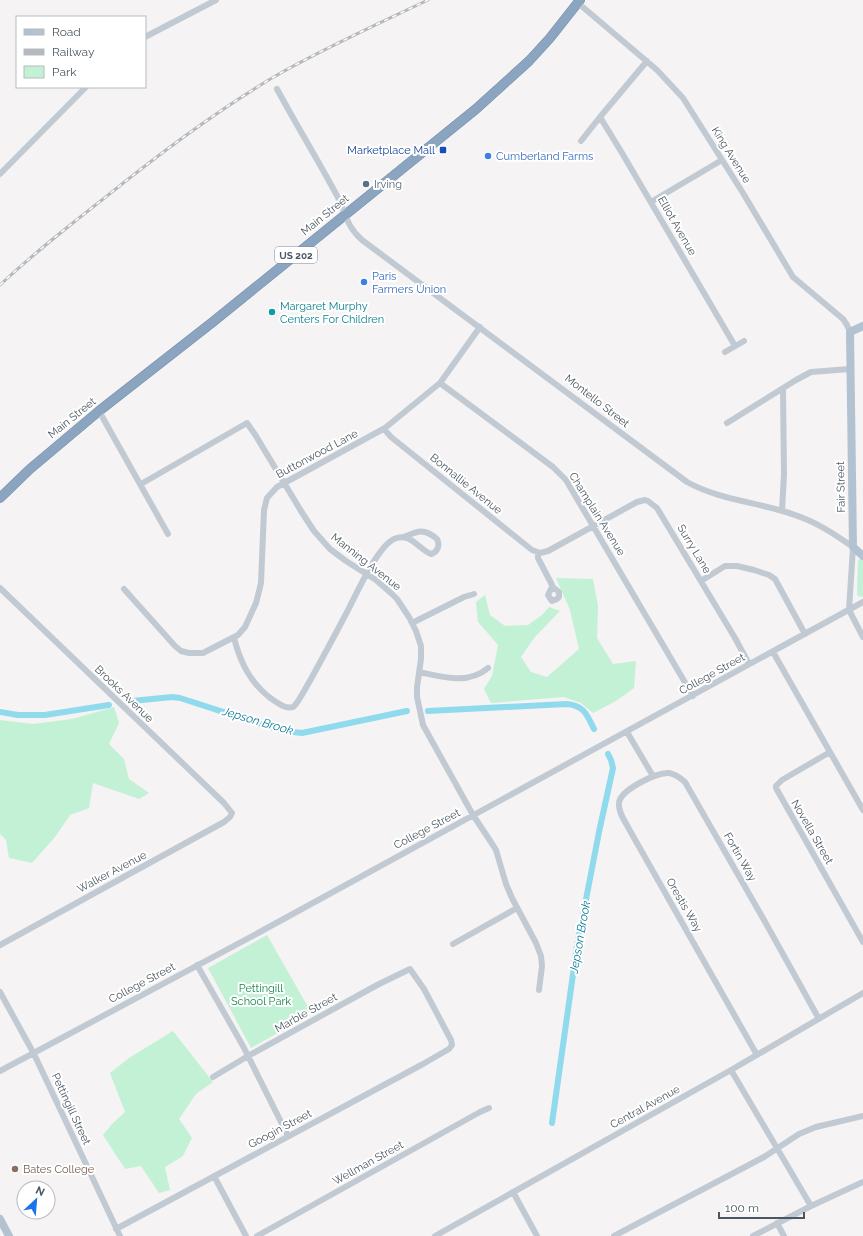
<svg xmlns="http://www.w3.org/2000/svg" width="863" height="1236" font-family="Raleway,sans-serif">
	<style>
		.green { fill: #c3f1d5 }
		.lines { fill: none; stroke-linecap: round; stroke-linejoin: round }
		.canal { stroke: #90daee; stroke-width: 6 }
		.highway-casing { stroke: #7690ad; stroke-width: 10 }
		.minor { stroke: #c1cad2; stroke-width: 6 }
		.major { stroke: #b3c2d1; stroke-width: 8 }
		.highway { stroke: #8ba5c1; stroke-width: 9 }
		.rail-casing { stroke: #b5b8bd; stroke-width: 3 }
		.rail { stroke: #fff; stroke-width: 1.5; stroke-dasharray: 4.5; stroke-linecap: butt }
		.transit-dot { fill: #1a4fb4; stroke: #fff; stroke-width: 1.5 }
		.shop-dot { fill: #3f7fe0; stroke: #fff; stroke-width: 1.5 }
		.service-dot { fill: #5c6f8a; stroke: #fff; stroke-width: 1.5 }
		.culture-dot { fill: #0f9aa8; stroke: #fff; stroke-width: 1.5 }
		.education-dot { fill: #8d6e63; stroke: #fff; stroke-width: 1.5 }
		.labels { text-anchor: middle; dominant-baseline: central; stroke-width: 4; stroke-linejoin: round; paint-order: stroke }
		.shield { fill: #fff; stroke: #808990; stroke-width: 1 }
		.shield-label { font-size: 10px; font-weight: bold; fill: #4a5661 }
		.transit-label { font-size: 11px; fill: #164399; stroke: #fff; text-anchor: end }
		.street-label { font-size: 11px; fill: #4a5661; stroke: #fff }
		.shop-label { font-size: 11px; fill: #366cbe; stroke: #fff; text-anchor: start }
		.service-label { font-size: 11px; fill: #4e5e75; stroke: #fff; text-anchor: start }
		.culture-label { font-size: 11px; fill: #0d838f; stroke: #fff; text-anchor: start }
		.park-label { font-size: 11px; fill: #17864f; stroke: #fff }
		.education-label { font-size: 11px; fill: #785e54; stroke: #fff; text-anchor: start }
		.water-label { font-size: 12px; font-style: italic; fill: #0c7c9b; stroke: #fff }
	</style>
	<rect width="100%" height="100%" fill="#f5f3f3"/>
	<path class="green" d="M860,559L863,560V596L861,597L858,596L857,594L858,560Z
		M556,578L593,579L598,606L597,638L613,664L636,661L634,688L616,701L593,713L581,703L564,697L491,703L484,689L492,676L498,645L478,622L476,602L485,595L490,615L505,626L528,625L542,615L549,607L560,611L534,638L521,657L531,672L547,677L579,649L570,610Z
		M114,707L119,723L109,744L124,759L129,779L149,793L139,799L93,783L89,808L70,815L55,837L32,863L9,858L6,840L0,834V720L33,724L72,719Z
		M267,935L312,1014L251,1048L208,968Z
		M173,1031L213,1082L196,1094L179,1119L192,1138L183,1156L165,1167L170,1190L159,1193L141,1166L125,1169L103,1135L112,1124L125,1112L110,1073L129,1058Z"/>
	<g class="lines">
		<path class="canal" d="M132,701L172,697L180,698L273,728L285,731L302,733L407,711
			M428,711L566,704C584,705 587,715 594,729
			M0,712L18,715H45L109,705
			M552,1123L577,946L599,832L613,768L611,760L608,754"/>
		<g class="highway-casing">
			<path id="highway" d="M0,498L30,469L99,411L214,321L476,109L529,61L550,38L580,0"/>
		</g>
		<path class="minor" d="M578,3L657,70L683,98L743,193L793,277L843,319L847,325L850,332
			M145,37L216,0
			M277,89C296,124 316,157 335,192C346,210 344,224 362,240L687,482C723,502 765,502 803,518C821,525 837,536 853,547L849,610L863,637
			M600,117L622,153L735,346
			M581,141L600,117L647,61
			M0,174L86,87
			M651,202L722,160
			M725,352L744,341
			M440,383L553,467L566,480L693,696
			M99,411L168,534
			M727,423L796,380L811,372L850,369
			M384,429L391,437L532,550L540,553L548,551L637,502L645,500L648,501L657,508L735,638L749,664
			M141,484L247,423L256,436L301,511L314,531L330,549L346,561L376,580L392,594L397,599L409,617L416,631L421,646V659L417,687V697L423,725L473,815L489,839L496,850L506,884L512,898L536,943L541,956L542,966L539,990
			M782,511L784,474L783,389
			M538,553V558L552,585V587L548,595L552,601L557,599L559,597V592L554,588
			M701,581L725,566H737L754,570L769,575L775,579L805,634
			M0,588L224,803L232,813L230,817L224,822L0,945
			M124,589L175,646L181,651L189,653H203L238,635L245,627L256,603L261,583L264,510L267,498L277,487L385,428L440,383L480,327
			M412,623L464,597L474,594
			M234,638C240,661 249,681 269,697C275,701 285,710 293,707C298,704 307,685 311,679C323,657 335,635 347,612C356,595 377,547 394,539C411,532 418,549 431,554C438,552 440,545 437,539C424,528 418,531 404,537
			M773,652L863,810
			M419,672C443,677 468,685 488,668
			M627,732L653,776
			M830,752L782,780L776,786V788L863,942
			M453,944L517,908
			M197,965L243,1046L288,1136
			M0,992L34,1054L120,1236
			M757,1055L629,829C625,821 618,812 619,803C620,790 657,772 669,773C676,774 680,778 685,782L764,920L819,1019
			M731,1070L811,1206
			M0,1071L258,933L863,602
			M214,1176L246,1236
			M513,1192L537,1236
			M777,1223L784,1236
			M116,1229L423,1064L449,1049L452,1045L451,1040L424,989L410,969L379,984L248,1056L213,1077
			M257,1236L480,1112L489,1108
			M435,1236L731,1070L863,993
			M614,1236L764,1157L799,1134L816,1127L863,1116
			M753,1236L811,1206L863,1182"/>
		<path class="major" d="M863,326L850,332L853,547L863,556
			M0,1219L9,1236"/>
		<use href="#highway" class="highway"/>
		<g class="rail-casing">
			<path id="rail" d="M0,285C34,253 70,225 107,196C159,154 214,113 272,78C322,49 376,25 428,0"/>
		</g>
		<use href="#rail" class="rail"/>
	</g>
	<rect class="transit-dot" x="439" y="146" width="8" height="8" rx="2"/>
	<g class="shop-dot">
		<circle cx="488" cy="156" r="4"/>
		<circle cx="364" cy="282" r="4"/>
	</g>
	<circle class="service-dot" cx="366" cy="184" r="4"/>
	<circle class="culture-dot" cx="272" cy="312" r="4"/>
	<circle class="education-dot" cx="15" cy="1169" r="4"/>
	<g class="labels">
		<rect class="shield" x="275" y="247" width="42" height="16" rx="3"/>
		<g class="shield-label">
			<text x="296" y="255">US 202</text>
		</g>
		<g class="transit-label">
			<text x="435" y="150">Marketplace Mall</text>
		</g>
		<g class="street-label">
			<text transform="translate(731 155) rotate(58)">King Avenue</text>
			<text transform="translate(325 215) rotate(-39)">Main Street</text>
			<text transform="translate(677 226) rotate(60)">Elliot Avenue</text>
			<text transform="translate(597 401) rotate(38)">Montello Street</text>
			<text transform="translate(72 418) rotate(-39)">Main Street</text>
			<text transform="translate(317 454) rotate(-28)">Buttonwood Lane</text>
			<text transform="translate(466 484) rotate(39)">Bonnallie Avenue</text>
			<text transform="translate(841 487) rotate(-91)">Fair Street</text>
			<text transform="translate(597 514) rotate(58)">Champlain Avenue</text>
			<text transform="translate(694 549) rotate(59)">Surry Lane</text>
			<text transform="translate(366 562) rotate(38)">Manning Avenue</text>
			<text transform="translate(712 674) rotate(-29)">College Street</text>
			<text transform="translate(124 694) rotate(44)">Brooks Avenue</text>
			<text transform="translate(427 829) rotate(-28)">College Street</text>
			<text transform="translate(812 832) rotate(60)">Novella Street</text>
			<text transform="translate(740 857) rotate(60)">Fortin Way</text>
			<text transform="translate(112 872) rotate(-28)">Walker Avenue</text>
			<text transform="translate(684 905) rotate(60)">Orestis Way</text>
			<text transform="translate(142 983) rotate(-28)">College Street</text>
			<text transform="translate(306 1013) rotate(-29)">Marble Street</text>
			<text transform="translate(645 1107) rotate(-29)">Central Avenue</text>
			<text transform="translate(71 1109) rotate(65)">Pettingill Street</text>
			<text transform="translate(280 1129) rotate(-28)">Googin Street</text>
			<text transform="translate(368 1163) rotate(-29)">Wellman Street</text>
		</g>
		<g class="shop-label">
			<text x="496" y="156">Cumberland Farms</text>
			<text x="372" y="276">Paris<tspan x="372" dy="13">Farmers Union</tspan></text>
		</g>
		<g class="service-label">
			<text x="374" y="184">Irving</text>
		</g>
		<g class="culture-label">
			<text x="280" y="306">Margaret Murphy<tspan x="280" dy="13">Centers For Children</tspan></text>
		</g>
		<g class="park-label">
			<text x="261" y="988">Pettingill<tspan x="261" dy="13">School Park</tspan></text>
		</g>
		<g class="education-label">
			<text x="23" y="1169">Bates College</text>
		</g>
		<g class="water-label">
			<text transform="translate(258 721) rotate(16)">Jepson Brook</text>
			<text transform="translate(580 937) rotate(-80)">Jepson Brook</text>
		</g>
	</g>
	<rect x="16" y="16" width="130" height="72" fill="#ffffff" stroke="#b7bbc0"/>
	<rect x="24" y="29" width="20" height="6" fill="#b3c2d1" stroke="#b7bbc0"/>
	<text x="52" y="36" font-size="12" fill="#4a5661">Road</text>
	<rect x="24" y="49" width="20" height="6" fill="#b5b8bd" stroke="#b7bbc0"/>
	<text x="52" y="56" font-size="12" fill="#4a5661">Railway</text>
	<rect x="24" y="66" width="20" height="12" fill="#c3f1d5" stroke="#b7bbc0"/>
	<text x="52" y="76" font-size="12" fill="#4a5661">Park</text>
	<g transform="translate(36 1200) rotate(26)"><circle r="19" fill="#ffffff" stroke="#b7bbc0"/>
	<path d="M0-3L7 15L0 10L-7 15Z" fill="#1a73e8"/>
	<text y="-6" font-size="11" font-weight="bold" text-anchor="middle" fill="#4a5661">N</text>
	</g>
	<path d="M719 1212v6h85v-6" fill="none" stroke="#4a5661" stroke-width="2"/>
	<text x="725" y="1212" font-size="12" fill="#4a5661" stroke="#ffffff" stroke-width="3" paint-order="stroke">100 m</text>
</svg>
